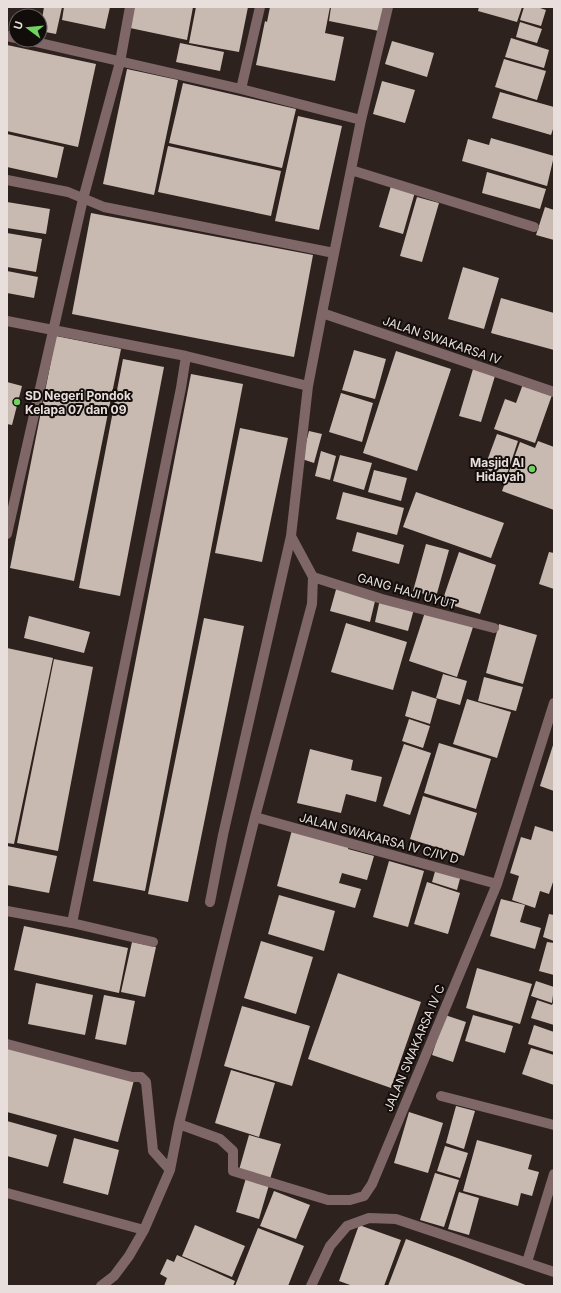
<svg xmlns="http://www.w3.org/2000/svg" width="561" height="1293" font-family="Inter,sans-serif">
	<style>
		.building { fill: #c8bab1 }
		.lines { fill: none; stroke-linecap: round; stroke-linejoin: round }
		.minor { stroke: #7f6667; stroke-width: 10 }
		.poi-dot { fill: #70d35f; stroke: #120d0b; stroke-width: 1.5 }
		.labels { text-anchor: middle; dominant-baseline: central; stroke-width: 4; stroke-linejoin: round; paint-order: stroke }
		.street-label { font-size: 12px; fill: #e8dfdc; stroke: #120d0b }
		.poi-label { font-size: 12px; font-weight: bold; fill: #e8dfdc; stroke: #120d0b; text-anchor: start }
	</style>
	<rect width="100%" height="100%" fill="#2e221e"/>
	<path class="building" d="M44,7H62L56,34L40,31Z
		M64,7H110L105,29L62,20Z
		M134,7H193L187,40L130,28Z
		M196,7H248L239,52L189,43Z
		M270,7H330L325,33L344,37L335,81L256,65L265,21L267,22Z
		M331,7H384L379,31L329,21Z
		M479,7H522L517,22L478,11Z
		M524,7H537L546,10L541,26L520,20Z
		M520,22L542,29L537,43L516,37Z
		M511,38L549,50L544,68L505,57Z
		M392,41L434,53L427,77L385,64Z
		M180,43L224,52L220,71L176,62Z
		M7,45L96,64L78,147L7,131Z
		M504,59L546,71L537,100L495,87Z
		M127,69L178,80L154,195L103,184Z
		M382,81L415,90L405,123L373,114Z
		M183,83L296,109L282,168L169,143Z
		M500,92L554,107V126L551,135L492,118Z
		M298,116L342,126L319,230L275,221Z
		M7,134L64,147L57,178L7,167Z
		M491,138L554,156L547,186L462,161L468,139L489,145Z
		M168,146L281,171L271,216L158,192Z
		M487,172L546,189L540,209L482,193Z
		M391,186L415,192L403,234L379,227Z
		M417,197L439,203L422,262L400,256Z
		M7,202L50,209L46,234L7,228Z
		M545,207L554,210V240L536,235Z
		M91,213L313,255L294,357L72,314Z
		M7,233L42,239L36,272L7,267Z
		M463,267L499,278L484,329L448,319Z
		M7,271L38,277L34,298L7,293Z
		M501,298L554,313V350L491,333Z
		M56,336L121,349L74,581L10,568Z
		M354,350L386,359L375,399L342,390Z
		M396,351L451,369L417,471L363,453Z
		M123,359L164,367L120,596L79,588Z
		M473,369L495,376L481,422L459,416Z
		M191,374L243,384L145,891L93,881Z
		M7,382L22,386L12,425L7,424Z
		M523,384L552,395L535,443L494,429L505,399L516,403Z
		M341,393L373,403L362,442L329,432Z
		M240,428L288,438L262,562L215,553Z
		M309,431L322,434L314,463L302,459Z
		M497,434L518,441L506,477L484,469Z
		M538,441L554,447V510L502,491L520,442L535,448Z
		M321,451L336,456L330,480L315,476Z
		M340,455L372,463L364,490L333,481Z
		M374,470L407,478L401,501L368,492Z
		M343,492L404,508L397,535L336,519Z
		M416,492L504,523L491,558L403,527Z
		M357,532L404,545L399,564L352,551Z
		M426,544L449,550L436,597L413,591Z
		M459,552L496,565L480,614L442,602Z
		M549,552L554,553V589L539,584Z
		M337,586L376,597L370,622L330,611Z
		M380,599L414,609L408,631L375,622Z
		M425,612L473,627L457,677L409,661Z
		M29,616L90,632L84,653L24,638Z
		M204,618L244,626L188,902L148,894Z
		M346,623L407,642L393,690L331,672Z
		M499,624L537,635L523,684L486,673Z
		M7,648L53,658L14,844L7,843Z
		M54,659L93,667L58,851L17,843Z
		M443,674L467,681L460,705L436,698Z
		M484,677L523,687L516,711L478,701Z
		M412,691L437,699L430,724L405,716Z
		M467,699L511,712L497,758L453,744Z
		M409,719L430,726L423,748L402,741Z
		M554,742V791L540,786Z
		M439,743L491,759L476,809L424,793Z
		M404,744L431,753L410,815L383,806Z
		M310,749L353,760L351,770L382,777L376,802L346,794L341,813L297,803Z
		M423,796L477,813L464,856L410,839Z
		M535,826L554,832V879L549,894L540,891L535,908L512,900L519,876L510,873L521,837L531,840Z
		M292,830L349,845L348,849L374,856L367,880L342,873L339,883L361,889L355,908L277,886Z
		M7,846L57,856L49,893L7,885Z
		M389,861L424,871L408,927L373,917Z
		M436,868L461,875L457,890L432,882Z
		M427,882L460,893L448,934L414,924Z
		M279,895L335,911L324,951L268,934Z
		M501,899L525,905L520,922L541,928L535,949L490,936Z
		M549,914L554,915V941L543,937Z
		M24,926L128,948L119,993L14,970Z
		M261,941L313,957L296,1014L244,998Z
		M132,942L156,947L145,997L121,992Z
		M547,942L554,943V975L539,971Z
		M477,968L532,984L520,1024L466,1008Z
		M338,973L421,1002L391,1088L308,1059Z
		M536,981L554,987L552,1003L531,996Z
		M36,983L93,995L85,1035L28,1024Z
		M104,995L135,1001L126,1045L95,1039Z
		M537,1000L552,1005L554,1001V1025L531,1018Z
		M242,1006L310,1026L292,1086L224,1066Z
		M445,1015L466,1022L453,1062L432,1055Z
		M473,1015L513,1026L505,1053L465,1041Z
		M534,1025L554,1032V1052L528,1044Z
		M7,1046L134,1080L118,1142L7,1112Z
		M531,1048L554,1055V1085L522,1074Z
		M231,1070L275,1083L259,1137L215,1123Z
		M456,1106L475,1111L464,1149L446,1143Z
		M409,1112L443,1123L428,1173L394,1163Z
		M7,1121L57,1135L48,1167L7,1156Z
		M249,1135L281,1144L270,1179L239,1170Z
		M74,1138L119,1150L108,1195L63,1183Z
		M477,1140L532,1155L528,1169L539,1172L532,1196L521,1193L518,1206L463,1191Z
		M445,1146L468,1153L460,1178L437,1171Z
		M435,1173L459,1180L444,1227L420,1220Z
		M246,1178L269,1185L259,1219L236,1212Z
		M274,1191L310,1205L296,1239L260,1226Z
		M459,1192L479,1198L469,1235L448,1229Z
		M195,1225L245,1246L232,1277L182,1256Z
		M359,1225L401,1240L384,1286H353L339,1281Z
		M258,1228L304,1246L288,1286H235Z
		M406,1239L460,1259L528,1286H388Z
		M177,1255L235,1281L233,1286H164L167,1278L160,1274L167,1259L174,1262Z"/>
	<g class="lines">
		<path class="minor" d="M7,36L16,38
			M27,40L241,89L361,120
			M241,89L260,7
			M351,170L534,227
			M7,180L68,192L104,207L334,253
			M322,313L554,392
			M7,321L186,356L308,386
			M7,534L83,199L120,62L130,7
			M313,577L382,599L494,628
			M255,817L497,884
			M210,902L223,835L291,536L308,386L322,313L361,120L388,7
			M7,911L72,923L153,942
			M72,923L181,388L186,356
			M7,1044L132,1077H141L146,1082L153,1151L170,1170
			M441,1096L554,1125
			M179,1124L220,1139L233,1151V1171L328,1200H350L364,1196L372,1184L497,884L554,703
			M7,1193L144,1230
			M527,1262L554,1174
			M101,1286L114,1276L129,1256L144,1230L170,1170L179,1124L255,817L312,604L313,577L291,536
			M311,1286L330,1246L347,1226L369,1218L396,1219L554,1272"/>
	</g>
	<g class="poi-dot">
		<circle cx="17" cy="402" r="4"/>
		<circle cx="532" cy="469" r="4"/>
	</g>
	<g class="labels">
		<g class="street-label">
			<text transform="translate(442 340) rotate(19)">JALAN SWAKARSA IV</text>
			<text transform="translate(407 591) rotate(16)">GANG HAJI UYUT</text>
			<text transform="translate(379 838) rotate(15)">JALAN SWAKARSA IV C/IV D</text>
			<text transform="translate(414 1048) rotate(-67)">JALAN SWAKARSA IV C</text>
		</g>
		<g class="poi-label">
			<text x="25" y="395">SD Negeri Pondok<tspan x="25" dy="14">Kelapa 07 dan 09</tspan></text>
			<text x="524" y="462" text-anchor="end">Masjid Al<tspan x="524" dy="14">Hidayah</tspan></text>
		</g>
	</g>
	<rect width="561" height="1293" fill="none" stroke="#e8dfdc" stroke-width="16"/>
	<g transform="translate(28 28) rotate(286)"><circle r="19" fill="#120d0b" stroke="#68615f"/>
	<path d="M0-3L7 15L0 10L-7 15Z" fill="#70d35f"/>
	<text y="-6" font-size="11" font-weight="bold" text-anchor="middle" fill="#e8dfdc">U</text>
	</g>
</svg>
